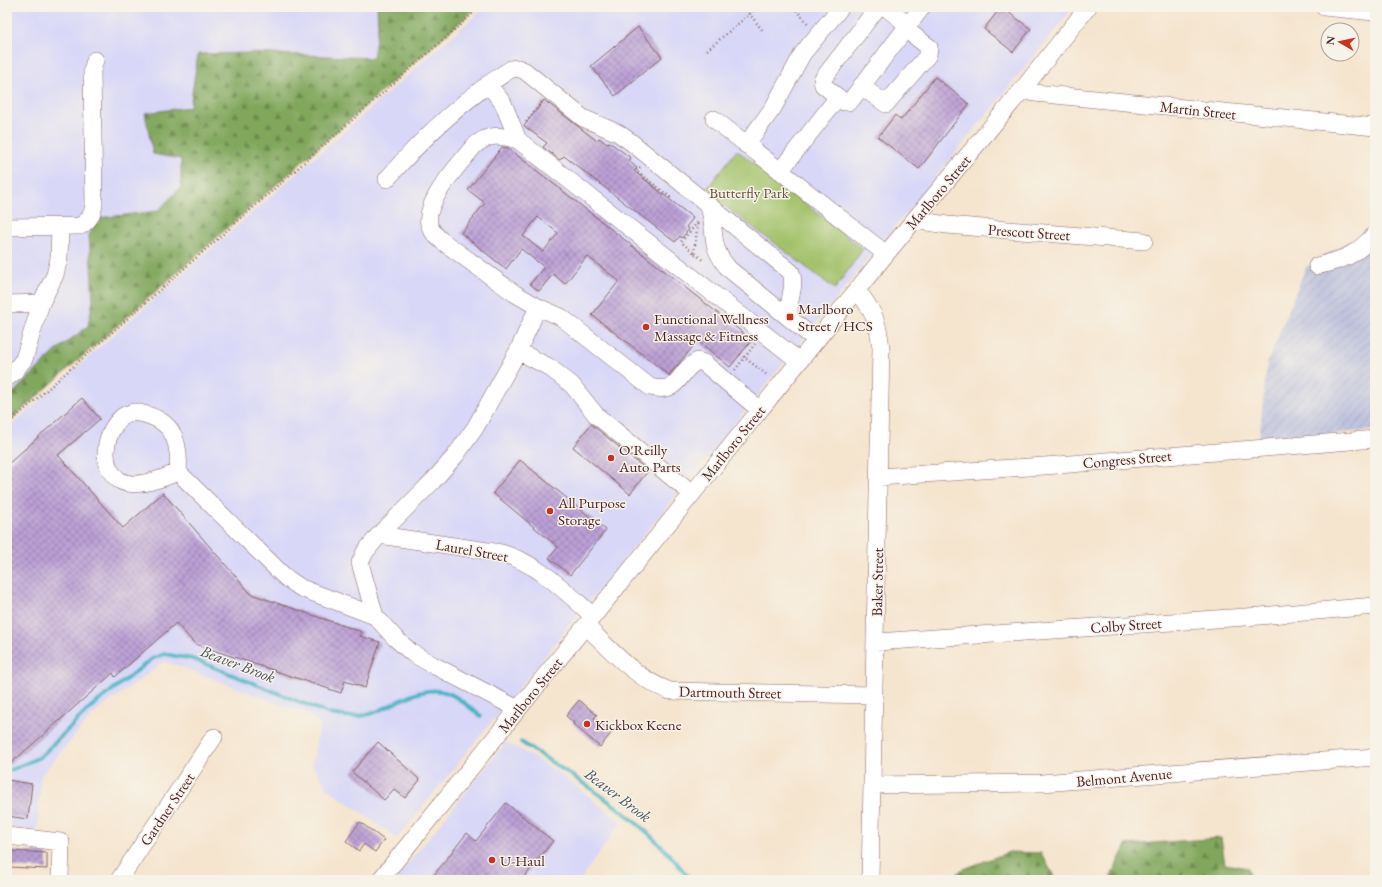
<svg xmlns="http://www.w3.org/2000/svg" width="1382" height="887" font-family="'EB Garamond',serif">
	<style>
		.built { fill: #d8d7f8 }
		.industrial { fill: url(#industrial-furrows) }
		.forest { fill: url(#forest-firs); stroke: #666344 }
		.park { fill: #a2c169; stroke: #76704a }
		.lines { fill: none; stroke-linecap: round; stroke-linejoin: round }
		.stream { stroke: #46b2c3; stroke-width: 4 }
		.building { fill: url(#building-cross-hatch); fill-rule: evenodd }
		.minor-casing { stroke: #866464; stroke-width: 18 }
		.path { stroke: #866464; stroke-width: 2.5; stroke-dasharray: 1 3; stroke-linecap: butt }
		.minor { stroke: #fff; stroke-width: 17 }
		.poi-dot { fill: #c8321e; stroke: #f7f3e8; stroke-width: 1.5 }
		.labels { text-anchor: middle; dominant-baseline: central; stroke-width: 3; stroke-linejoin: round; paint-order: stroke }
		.street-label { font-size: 15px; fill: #4a1f2b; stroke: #f7f3e8 }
		.park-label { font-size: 15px; fill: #64503e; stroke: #f7f3e8 }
		.poi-label { font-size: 15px; fill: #4a1f2b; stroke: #f7f3e8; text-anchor: start }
		.water-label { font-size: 16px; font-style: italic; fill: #495260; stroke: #f7f3e8 }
	</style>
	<defs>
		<pattern id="industrial-furrows" width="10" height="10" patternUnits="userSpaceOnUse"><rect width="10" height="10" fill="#bfc2dd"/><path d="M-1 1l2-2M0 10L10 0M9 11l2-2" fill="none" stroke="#a6a6be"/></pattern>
		<pattern id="forest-firs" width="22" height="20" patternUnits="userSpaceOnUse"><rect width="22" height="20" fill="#81a75d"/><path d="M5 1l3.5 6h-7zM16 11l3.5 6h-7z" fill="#6c874d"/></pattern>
		<pattern id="building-cross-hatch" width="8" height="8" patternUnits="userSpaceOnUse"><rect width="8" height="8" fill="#bba0d6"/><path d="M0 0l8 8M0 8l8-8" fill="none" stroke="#9a82ae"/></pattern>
	</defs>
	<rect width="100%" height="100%" fill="#f7f3e8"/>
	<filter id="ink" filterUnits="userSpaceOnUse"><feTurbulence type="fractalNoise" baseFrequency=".025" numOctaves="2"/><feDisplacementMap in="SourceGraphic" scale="8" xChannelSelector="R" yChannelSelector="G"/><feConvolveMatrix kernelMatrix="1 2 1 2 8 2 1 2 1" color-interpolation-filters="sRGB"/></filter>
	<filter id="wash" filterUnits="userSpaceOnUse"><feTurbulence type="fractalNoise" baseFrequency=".012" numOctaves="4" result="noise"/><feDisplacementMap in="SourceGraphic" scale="16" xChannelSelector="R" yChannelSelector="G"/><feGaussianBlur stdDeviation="0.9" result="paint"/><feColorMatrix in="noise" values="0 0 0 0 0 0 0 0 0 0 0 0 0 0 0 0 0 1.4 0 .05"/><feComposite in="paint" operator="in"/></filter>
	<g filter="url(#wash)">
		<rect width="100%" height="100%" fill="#f5e5cf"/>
		<path class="built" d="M7,7H377L378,25L373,58L254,53L198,54L190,107L145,113L181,159V187L158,211L99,218L89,235L93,300L88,326L58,349L13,393L7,391Z
			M485,7H1074L397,838L328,789L312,764L320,724L309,715L165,661L92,715L41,776L37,831L7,827V429Z
			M506,742L555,770L621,822L580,880H395Z"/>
		<path class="industrial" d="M1374,229L1375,430L1259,440L1267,364L1306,267L1334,250Z"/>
		<path class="forest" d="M377,7H477L7,423V391L13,393L58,349L88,326L93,300L89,235L99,218L158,211L181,187V159L153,154L145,113L190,107L198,54L254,53L373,58L378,25Z
			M1221,838L1225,864L1248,868L1251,880H1109L1126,845Z
			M1009,852L1041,853L1056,880H952L961,870Z"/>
		<path class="park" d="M737,150L863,249L835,289L705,191Z"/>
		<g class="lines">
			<path class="stream" d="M521,742C581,782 647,820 690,880
				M11,770L40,757L92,706L152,659L164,654L193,659L330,714C344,717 356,718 370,714C395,706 420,683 448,693C459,697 471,709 481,716"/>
		</g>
		<g id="blocks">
			<path class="building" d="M1001,7L1031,29L1013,52L984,29Z
				M638,27L662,57L615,96L591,66Z
				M935,77L969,104L919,169L878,137L895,115L901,120Z
				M544,100L597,141L599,138L607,144L609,142L631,158L629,161L637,168L634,171L693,218L686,227L689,229L682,238L680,236L675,242L564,156L560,160L543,147L547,143L524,126Z
				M502,147L508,148L752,340L730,367L698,341L669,375L592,315L619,281L587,256L565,284L553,274L539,291L530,284L544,267L521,249L506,269L461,233L485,203L468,190ZM538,217L558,233L543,252L523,236Z
				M82,398L100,419L58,455L123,528L163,493L251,594L362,632L360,636L380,642L365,688L345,681L341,693L195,644L176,623L115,677L113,673L7,767V465Z
				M591,424L648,471L630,494L573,447Z
				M520,460L606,530L570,575L549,558L558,547L493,493Z
				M579,700L597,715L594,718L612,732L600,747L573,724L574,723L566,716Z
				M378,742L420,780L405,798L394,789L384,800L352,772Z
				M7,780L32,784L28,819L7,816Z
				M506,803L553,841L522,880H430L467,833L476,841Z
				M360,822L384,840L375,852L364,844L359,851L346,841Z
				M10,851L47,853V869L10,867Z"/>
		</g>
	</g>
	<g filter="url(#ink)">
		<use href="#blocks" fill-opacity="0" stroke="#866464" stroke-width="1"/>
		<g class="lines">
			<g class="minor-casing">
				<path id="minor" d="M878,7L822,80L823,85L844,102H849L852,99L922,7
					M885,7L908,25
					M1324,7L1374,12
					M488,84L503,103L518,140
					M861,86L886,104L928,55L929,47L905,29
					M1022,90L1035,93L1375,127
					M714,119L886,254
					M746,145L773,108L803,53L841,7
					M780,171L838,97
					M387,179C424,136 464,99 511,69L518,68L525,71L583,118L618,133L631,142L791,272C797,288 786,300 790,317
					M708,204C718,232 707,244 729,269L816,340
					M914,220L947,225L1144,241
					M7,227L80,226C89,221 92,215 94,205L92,71L95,60
					M1317,266C1345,259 1355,256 1375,234
					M857,290C874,312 878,321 881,348L870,880
					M7,304L41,303
					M538,307L561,317L650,387C682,395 677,370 698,361L704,363L760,410
					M518,351L549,367L572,385L596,415L692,494
					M7,378L13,373L24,359L41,303L55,275L59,258L60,228
					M133,412C170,417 181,436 178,472C164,478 134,490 119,480C98,465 105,432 122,417C124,415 129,414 133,412Z
					M178,472L285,577L301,588L375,616
					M879,477L1058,465L1375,439
					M379,535L501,553C539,564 564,590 593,616
					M586,626C611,650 636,679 670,691L874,695
					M876,642L1260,616L1375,606
					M518,709L433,665L412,653L395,638L375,616L360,563L365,552L379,535L433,481L455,456L475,428L518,351L538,307L514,293L442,241C436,236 431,231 429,224C424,201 460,164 473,147C488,133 500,135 518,140L799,361
					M872,785L1042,783L1375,757
					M7,836L61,842L60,880
					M119,880L214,737
					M380,880L886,254L1022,90L1088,7"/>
			</g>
			<path class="path" d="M744,7L763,31
				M794,7L809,25
				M707,50L758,7
				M526,122L542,102
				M640,167L636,171L670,197L672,194
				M694,253L698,222L681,242L704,261
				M740,354L767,375
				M735,370L755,344
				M7,425L480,7"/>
			<use href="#minor" class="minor"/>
		</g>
	</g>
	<g class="poi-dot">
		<rect x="786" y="313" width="8" height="8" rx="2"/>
		<circle cx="646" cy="327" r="4"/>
		<circle cx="611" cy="458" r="4"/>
		<circle cx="550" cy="511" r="4"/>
		<circle cx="587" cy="724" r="4"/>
		<circle cx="492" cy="860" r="4"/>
	</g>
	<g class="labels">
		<g class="street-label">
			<text transform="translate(1198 110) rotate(6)">Martin Street</text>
			<text transform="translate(938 192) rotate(-50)">Marlboro Street</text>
			<text transform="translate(1029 232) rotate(4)">Prescott Street</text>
			<text transform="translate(733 443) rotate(-51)">Marlboro Street</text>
			<text transform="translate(1127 459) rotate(-5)">Congress Street</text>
			<text transform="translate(472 550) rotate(10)">Laurel Street</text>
			<text transform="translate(877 582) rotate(-89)">Baker Street</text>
			<text transform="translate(1126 625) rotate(-4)">Colby Street</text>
			<text transform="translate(730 692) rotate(1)">Dartmouth Street</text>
			<text transform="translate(530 695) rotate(-51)">Marlboro Street</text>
			<text transform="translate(1124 777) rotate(-5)">Belmont Avenue</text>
			<text transform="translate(167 809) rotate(-56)">Gardner Street</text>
		</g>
		<g class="park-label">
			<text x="749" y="192">Butterfly Park</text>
		</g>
		<g class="poi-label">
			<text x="798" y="308">Marlboro<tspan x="798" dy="17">Street / HCS</tspan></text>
			<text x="654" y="318">Functional Wellness<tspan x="654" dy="17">Massage &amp; Fitness</tspan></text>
			<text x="619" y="449">O'Reilly<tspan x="619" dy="17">Auto Parts</tspan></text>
			<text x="558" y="502">All Purpose<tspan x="558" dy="17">Storage</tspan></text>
			<text x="595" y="724">Kickbox Keene</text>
			<text x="500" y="860">U-Haul</text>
		</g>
		<g class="water-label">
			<text transform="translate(238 664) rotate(21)">Beaver Brook</text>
			<text transform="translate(618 795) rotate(37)">Beaver Brook</text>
		</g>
	</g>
	<rect width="1382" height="887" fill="none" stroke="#f7f3e8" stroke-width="24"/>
	<g transform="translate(1340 42) rotate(279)"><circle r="19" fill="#f7f3e8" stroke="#b29e9c"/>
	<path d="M0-3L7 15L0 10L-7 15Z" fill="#c8321e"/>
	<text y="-6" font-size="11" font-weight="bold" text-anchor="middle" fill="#4a1f2b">N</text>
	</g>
</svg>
